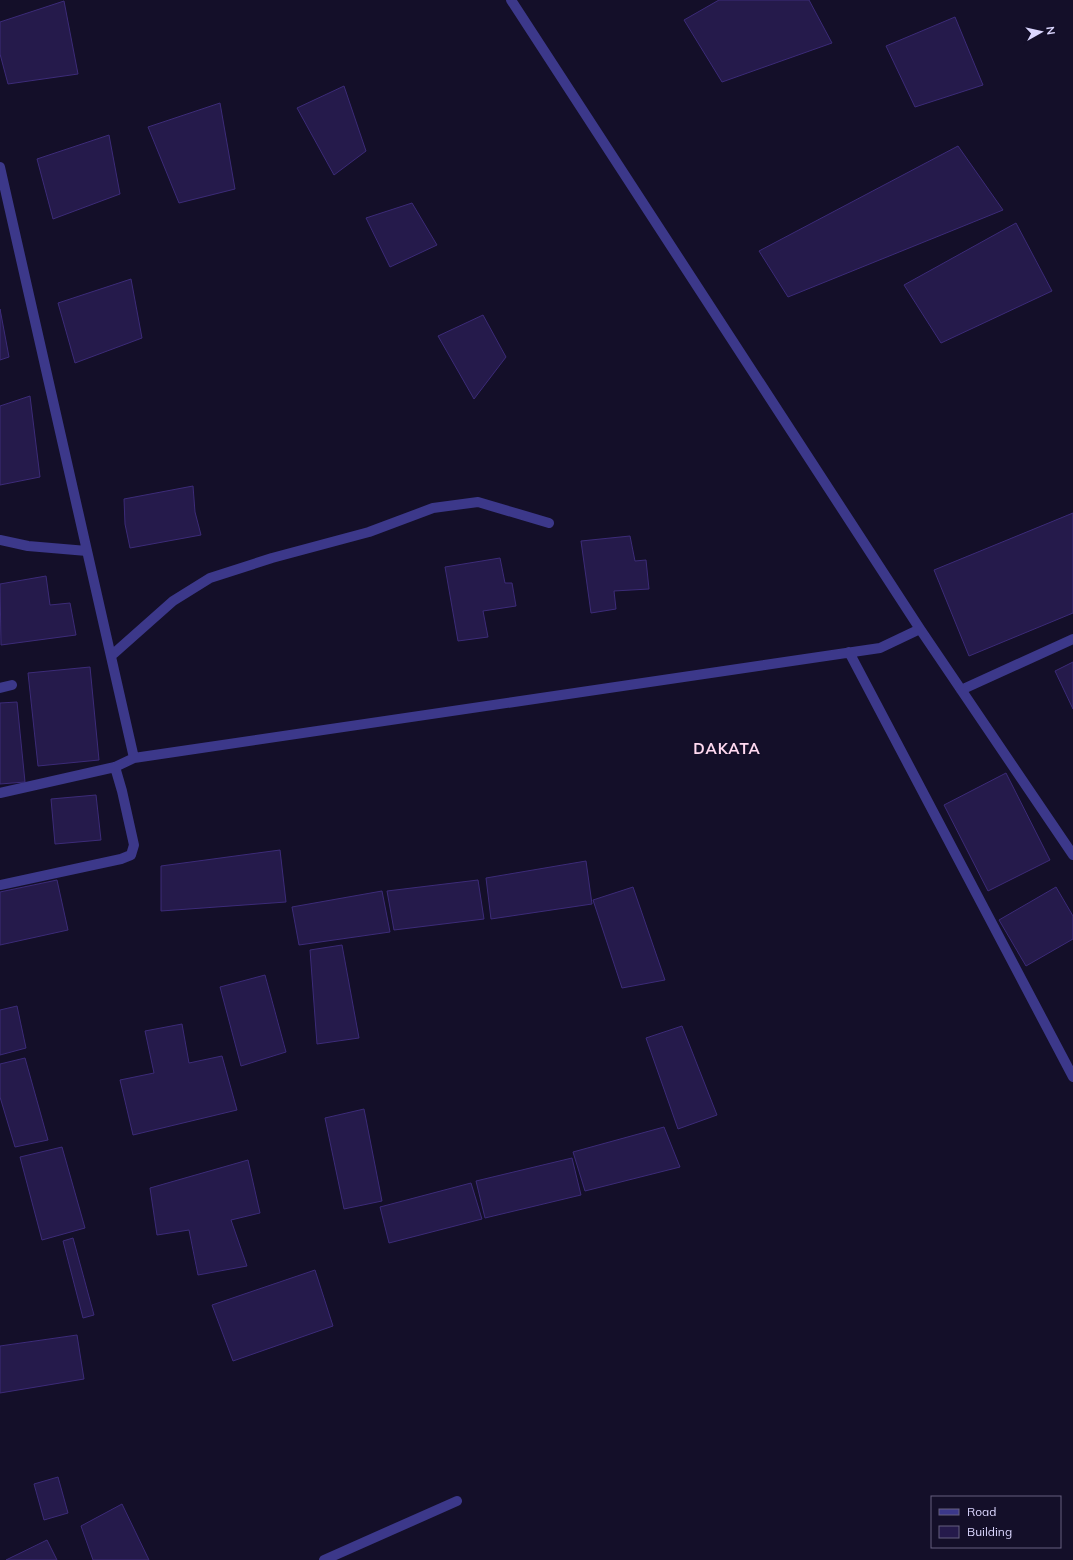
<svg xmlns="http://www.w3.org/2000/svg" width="1073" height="1560" font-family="Mulish,sans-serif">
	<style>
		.building { fill: #251a4b; stroke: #3c2b78 }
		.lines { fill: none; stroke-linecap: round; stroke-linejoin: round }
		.lane { stroke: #3c388a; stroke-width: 10 }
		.street { stroke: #3c388a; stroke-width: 10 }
		.labels { text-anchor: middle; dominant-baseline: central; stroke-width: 3.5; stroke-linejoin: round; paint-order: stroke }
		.district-label { font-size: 15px; font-weight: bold; letter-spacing: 1px; fill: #ffd9f0; stroke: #140f29 }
	</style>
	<rect width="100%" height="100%" fill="#140f29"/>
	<path class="building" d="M719,0H809L832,43L722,82L684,20Z
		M64,1L78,74L8,84L0,54V22Z
		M955,17L983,85L915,107L886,46Z
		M344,86L366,151L334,175L297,108Z
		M220,103L235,189L179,203L148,127Z
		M109,135L120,194L53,219L37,159Z
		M958,146L1003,210L788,297L759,251Z
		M412,203L437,245L390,267L366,218Z
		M1016,223L1052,291L941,343L904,285Z
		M131,279L142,338L75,363L58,303Z
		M0,309L9,357L0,360Z
		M483,315L506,357L474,399L438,336Z
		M30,396L40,477L0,485V406Z
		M193,486L195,512L201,535L130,548L125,524L124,499Z
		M1073,513V613L969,656L934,570Z
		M630,536L635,561L646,560L649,589L614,591L616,609L591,613L581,541Z
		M500,558L505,583H512L516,606L483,611L488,637L458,641L445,567Z
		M46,576L50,605L70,603L76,635L1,645L0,584Z
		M1073,662V709L1055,671Z
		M90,667L99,760L38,766L28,673Z
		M17,702L25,782L0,784V703Z
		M1006,773L1050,860L988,891L944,805Z
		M96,795L101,840L55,844L51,799Z
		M280,850L286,902L161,911V866Z
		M586,861L592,904L491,919L486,878Z
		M57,880L68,930L0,945V892Z
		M478,880L484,919L394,930L387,891Z
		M633,887L665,980L622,988L593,900Z
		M1056,887L1073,916V939L1026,966L999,920Z
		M382,891L390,932L299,945L292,907Z
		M342,945L359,1038L317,1044L310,950Z
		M265,975L286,1052L241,1066L220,987Z
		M17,1006L26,1048L0,1055V1010Z
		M182,1024L189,1063L222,1056L237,1110L133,1135L120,1080L154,1073L145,1031Z
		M682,1026L717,1115L678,1129L646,1038Z
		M25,1058L48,1140L15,1147L0,1097V1064Z
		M364,1109L382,1201L344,1209L325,1118Z
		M664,1127L680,1167L585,1191L573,1152Z
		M62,1147L85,1228L42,1240L20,1157Z
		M572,1158L581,1195L485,1218L476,1181Z
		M248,1160L260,1213L231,1220L247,1266L198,1275L189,1230L157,1235L150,1188Z
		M471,1183L482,1219L389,1243L380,1207Z
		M73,1238L94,1315L83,1318L63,1241Z
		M315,1270L333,1326L233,1361L212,1305Z
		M77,1335L84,1379L0,1393V1346Z
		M58,1477L68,1513L44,1520L34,1484Z
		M122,1504L149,1560H93L81,1526Z
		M47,1540L57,1560H6Z"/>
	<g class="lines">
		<path class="lane" d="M324,1560L457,1501"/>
		<path class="street" d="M511,0L920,629L1073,855
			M0,167L134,758
			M0,540L28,546L87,551
			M849,652L1073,1077
			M111,656L173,601L210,578L272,558L369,532L433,508L478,502L549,523
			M0,688L12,685
			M961,690L1073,639
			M0,793L115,767L134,758L880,648L920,629
			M0,885L121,859L131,855L134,845L122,791L115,767"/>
	</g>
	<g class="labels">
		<g class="district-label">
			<text x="727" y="748">DAKATA</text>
		</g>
	</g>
	<rect x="931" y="1496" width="130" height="52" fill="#140f29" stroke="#645f7f"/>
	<rect x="939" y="1509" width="20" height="6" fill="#3c388a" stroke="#645f7f"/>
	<text x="967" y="1516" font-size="12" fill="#dcd7ff">Road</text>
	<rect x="939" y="1526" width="20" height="12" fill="#251a4b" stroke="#645f7f"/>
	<text x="967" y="1536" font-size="12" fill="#dcd7ff">Building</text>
	<g transform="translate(1041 32) rotate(82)" stroke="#140f29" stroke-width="3" paint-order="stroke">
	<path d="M0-3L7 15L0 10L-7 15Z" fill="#dcd7ff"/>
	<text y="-6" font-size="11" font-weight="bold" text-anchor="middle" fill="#dcd7ff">N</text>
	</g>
</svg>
